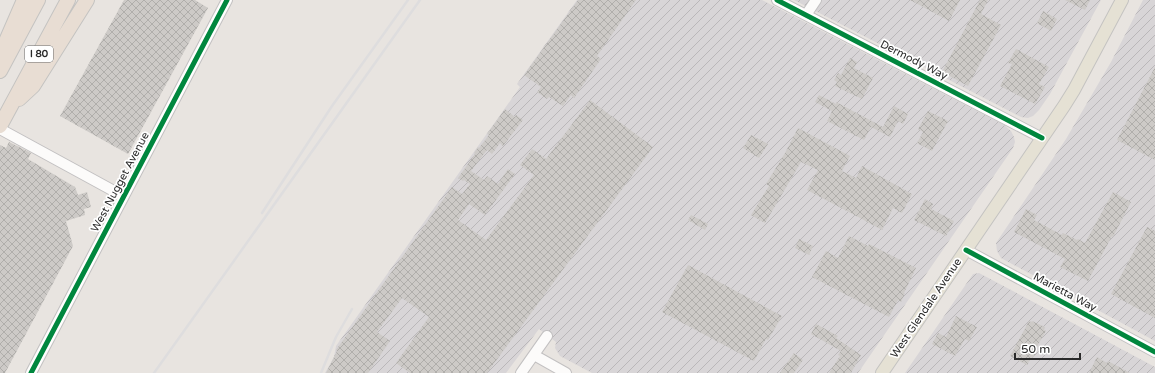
<svg xmlns="http://www.w3.org/2000/svg" width="1155" height="373" font-family="'Varela Round',sans-serif">
	<style>
		.industrial { fill: url(#industrial-furrows) }
		.building { fill: url(#building-cross-hatch) }
		.lines { fill: none; stroke-linecap: round; stroke-linejoin: round }
		.minor-casing { stroke: #c2c0c1; stroke-width: 12 }
		.major-casing { stroke: #c4c3c1; stroke-width: 14 }
		.highway-casing { stroke: #c4c3c1; stroke-width: 16 }
		.minor { stroke: #fcfbfa; stroke-width: 10 }
		.major { stroke: #e5e1d4; stroke-width: 12 }
		.highway { stroke: #e8ddd3; stroke-width: 14 }
		.rail { stroke: #deddde; stroke-width: 2.5 }
		.cycleway-casing { stroke: #fff; stroke-width: 8 }
		.cycleway { stroke: #00873e; stroke-width: 5 }
		.labels { text-anchor: middle; dominant-baseline: central; stroke-width: 3.5; stroke-linejoin: round; paint-order: stroke }
		.shield { fill: #fff; stroke: #6a6a6a; stroke-width: 1 }
		.shield-label { font-size: 10px; font-weight: bold; fill: #2a2a2a }
		.street-label { font-size: 11px; fill: #2a2a2a; stroke: #fff }
	</style>
	<defs>
		<pattern id="industrial-furrows" width="10" height="10" patternUnits="userSpaceOnUse"><rect width="10" height="10" fill="#d8d5d7"/><path d="M-1 1l2-2M0 10L10 0M9 11l2-2" fill="none" stroke="#bab7b9"/></pattern>
		<pattern id="building-cross-hatch" width="8" height="8" patternUnits="userSpaceOnUse"><rect width="8" height="8" fill="#cdcac7"/><path d="M0 0l8 8M0 8l8-8" fill="none" stroke="#b0aeab"/></pattern>
	</defs>
	<rect width="100%" height="100%" fill="#e8e4e0"/>
	<path class="industrial" d="M577,0H762L1004,125L1011,131L1014,137L1015,142L1013,148L858,373H592L560,356L555,348L556,342L539,329L506,373H325L334,357L336,346L520,87L517,84Z
		M794,0H1101L1050,94L1039,110L1033,116L1028,118L1021,117Z
		M1143,0H1155V341L1001,258L997,251L996,243L1066,139L1111,62Z
		M979,273L1155,367V373H905L973,274Z"/>
	<path class="building" d="M124,0H195L208,8L128,154L60,116Z
		M578,0H636L597,56L601,59L574,98L571,95L563,106L549,97L547,99L537,92L541,87L524,75Z
		M910,0H960L949,21Z
		M980,0H988L981,14L1001,25L968,86L942,72Z
		M1065,0H1090L1085,10Z
		M1043,11L1057,19L1051,31L1037,23Z
		M1016,49L1049,67L1039,84L1045,87L1035,104L1000,86L1012,64L1008,63Z
		M850,58L857,62L854,68L873,78L862,99L835,86L837,82L834,80L838,73L841,75Z
		M1155,67V160L1117,140Z
		M819,95L836,104V102L883,127L894,106L908,114L903,124L898,121L890,137L871,127L864,140L827,121L832,111L815,102Z
		M590,100L653,147L487,373H410L396,363L429,317L402,298L377,332L390,341L368,373H326L337,351L336,350L452,187L462,194L470,184L464,180L463,181L458,178L475,154L474,153L478,147L479,148L489,135L487,134L505,109L515,117L516,115L523,120L503,146L500,143L492,154L487,150L471,171L484,180L487,176L498,184L508,169L515,174L485,215L469,204L458,220L486,240L534,175L520,165L532,149L546,159Z
		M928,111L948,121L932,151L917,143L923,132L918,129Z
		M798,128L850,156L842,171L856,178L862,166L912,194L902,213L893,208L882,230L860,218L807,190L818,170L801,162L765,223L751,215L769,186L766,184L785,153Z
		M751,135L768,144L759,158L743,148Z
		M9,142L31,153L28,159L75,187L78,195L87,192L91,207L84,209L85,215L66,221L73,246L5,373H0V145L6,148Z
		M1113,192L1131,202L1113,237L1112,236L1088,281L1060,267L1065,259L1014,232L1026,209L1037,215L1034,220L1062,235L1063,233L1077,240L1078,239L1085,243Z
		M925,199L933,204L931,209L954,221L946,236L914,220Z
		M691,215L708,224L705,230L688,220Z
		M1147,227L1155,231V318L1111,294Z
		M849,236L868,246L869,244L916,268L904,293H905L901,302L898,300L889,317L812,277L826,251L838,258Z
		M799,239L813,246L809,255L795,248Z
		M688,265L782,316L768,340L766,339L754,361L662,312Z
		M956,316L977,327L969,341L965,339L955,356L932,344L938,333L946,337Z
		M1029,321L1031,322L1032,321L1045,327L1044,330L1046,331L1035,350L1037,351L1033,358L1032,357L1027,365L1010,356Z
		M816,324L838,336L836,338L861,355L851,373H829L840,356L838,355L841,351L811,334Z
		M794,353L803,360L794,373H780Z
		M1097,357L1107,363L1108,361L1130,373H1089Z"/>
	<g class="lines">
		<g class="minor-casing">
			<path id="minor" d="M777,0L1042,138
				M806,15L816,0
				M0,129L123,196
				M966,250L1155,352
				M534,355L566,373
				M31,373L227,0
				M521,373L547,336"/>
		</g>
		<g class="major-casing">
			<path id="major" d="M882,373L1064,106L1074,90L1122,0"/>
		</g>
		<g class="highway-casing">
			<path id="highway" d="M0,55L24,0
				M0,71L38,0
				M19,99L33,86L87,0
				M0,126L68,0"/>
		</g>
		<use href="#minor" class="minor"/>
		<use href="#major" class="major"/>
		<use href="#highway" class="highway"/>
		<path class="rail" d="M262,213L332,106L408,0
			M154,373L420,0
			M321,373L336,337L352,309"/>
		<g class="cycleway-casing">
			<path id="cycleway" d="M777,0L1042,138
				M966,250L1155,352
				M31,373L227,0"/>
		</g>
		<use href="#cycleway" class="cycleway"/>
	</g>
	<g class="labels">
		<rect class="shield" x="25" y="46" width="28" height="16" rx="3"/>
		<g class="shield-label">
			<text x="39" y="54">I 80</text>
		</g>
		<g class="street-label">
			<text transform="translate(914 60) rotate(27)">Dermody Way</text>
			<text transform="translate(120 182) rotate(-62)">West Nugget Avenue</text>
			<text transform="translate(1065 292) rotate(28)">Marietta Way</text>
			<text transform="translate(926 308) rotate(-56)">West Glendale Avenue</text>
		</g>
	</g>
	<path d="M1015 353v6h65v-6" fill="none" stroke="#2a2a2a" stroke-width="2"/>
	<text x="1021" y="353" font-size="12" fill="#2a2a2a" stroke="#ffffff" stroke-width="3" paint-order="stroke">50 m</text>
</svg>
